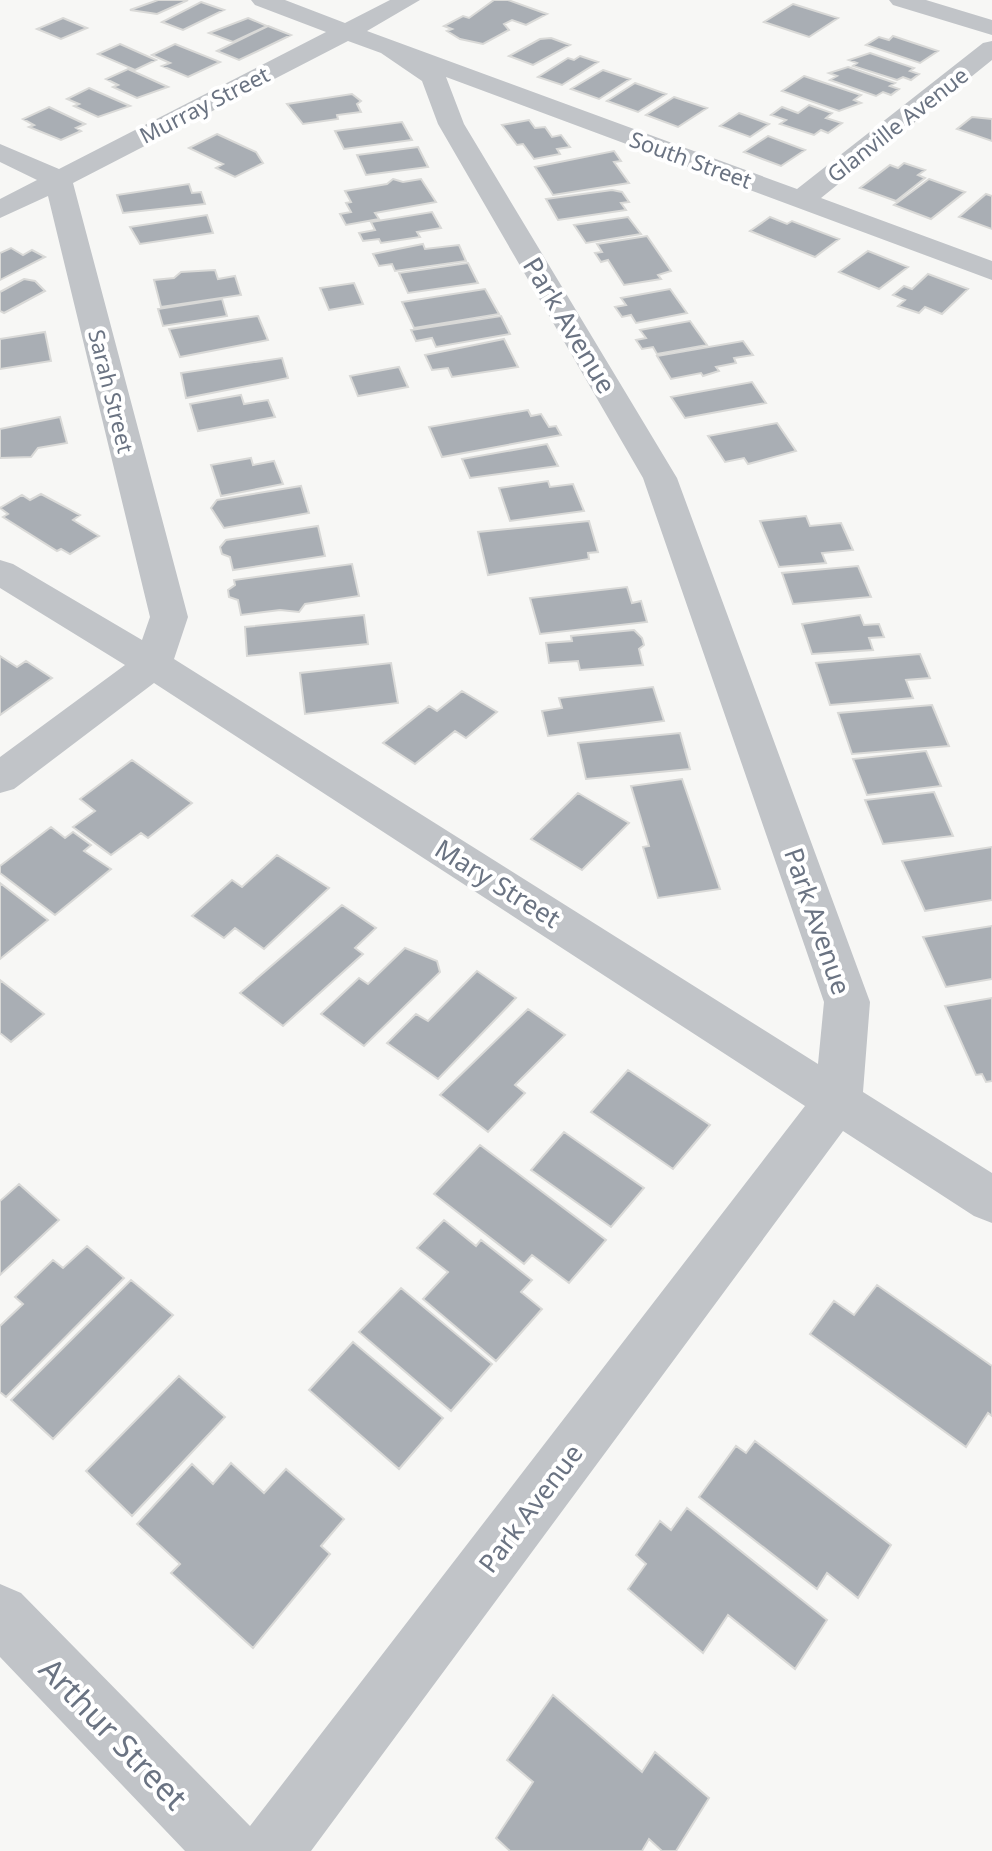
<svg xmlns="http://www.w3.org/2000/svg" width="992" height="1851" font-family="'Noto Sans',sans-serif">
	<style>
		.building { fill: #a9aeb4; stroke: #d9d9d7; stroke-width: 2 }
		.lines { fill: none; stroke-linecap: round; stroke-linejoin: round }
		.minor { fill: #c1c4c8; fill-rule: evenodd }
		.labels { text-anchor: middle; dominant-baseline: central; stroke-width: 8; stroke-linejoin: round; paint-order: stroke }
		.far-street-label { font-size: 22px; fill: #6a7382; stroke: #fff }
		.street-label { font-size: 26px; fill: #6a7382; stroke: #fff }
		.near-street-label { font-size: 32px; fill: #6a7382; stroke: #fff }
	</style>
	<rect width="100%" height="100%" fill="#f7f7f5"/>
	<path class="building" d="M158,0H188L157,14L130,10Z
		M494,0H508L547,14L526,25L512,20L504,24L509,30L483,44L460,39L447,31L452,29L444,26L463,16L469,18Z
		M201,2L224,10L183,30L162,22Z
		M793,4L838,18L809,37L764,22Z
		M63,18L87,28L61,39L37,29Z
		M248,18L267,26L233,42L209,33Z
		M268,26L291,35L239,60L217,51Z
		M893,36L938,51L920,63L866,45L879,37L889,40Z
		M551,38L570,45L533,65L509,56L540,39Z
		M120,44L156,60L135,70L98,54Z
		M175,44L220,62L188,77L162,66L170,63L152,55Z
		M870,53L914,68L910,71L919,74L911,80L903,77L897,80L853,66L857,63L849,60Z
		M580,56L598,62L562,85L538,77L568,58L574,60Z
		M848,67L895,83L890,86L899,89L891,95L883,92L876,96L830,80L837,76L829,73Z
		M128,69L168,87L137,98L113,87L118,85L106,79Z
		M603,70L630,79L599,99L571,89Z
		M804,76L861,95L854,100L861,103L839,111L782,91Z
		M635,83L666,94L638,112L607,101Z
		M89,88L130,106L98,117L74,106L79,104L67,99Z
		M352,94L361,101L357,104L361,112L337,115L338,119L303,124L287,104Z
		M674,97L707,108L678,127L646,115Z
		M809,105L832,113L826,118L842,123L828,133L821,130L814,135L780,124L786,120L771,115L782,107L798,113Z
		M49,107L85,124L76,128L81,131L61,140L29,127L34,125L23,119Z
		M739,113L769,124L750,137L720,126Z
		M972,117L992,119V141L957,129Z
		M529,120L535,128L545,127L552,137L561,135L570,147L557,149L560,154L534,159L523,144L517,145L502,125Z
		M402,122L412,140L344,149L335,131Z
		M217,134L256,152L263,163L235,177L216,168L223,164L189,148Z
		M768,136L805,150L781,166L744,152Z
		M418,147L428,167L366,175L357,155Z
		M614,151L621,161L614,162L629,183L553,195L535,167Z
		M904,163L925,170L918,175L925,178L896,201L860,188L890,165L898,168Z
		M393,179L403,182L421,179L436,202L375,213L379,219L346,225L340,214L351,212L346,203L351,202L345,191L387,184Z
		M929,179L965,192L931,219L894,205Z
		M189,184L192,193L201,192L205,204L123,213L117,195Z
		M612,190L622,192L629,202L621,203L626,210L558,220L546,199Z
		M986,194L992,196V229L959,217Z
		M432,212L441,228L417,232L420,237L381,243L379,239L363,241L359,233L375,230L371,222Z
		M207,215L213,233L140,244L130,227Z
		M628,217L641,234L586,243L574,225Z
		M770,217L787,224L792,221L839,239L815,257L750,231Z
		M647,236L671,271L658,275L661,279L624,285L608,260L601,262L595,253L602,252L597,244Z
		M423,244L425,249L459,245L466,261L395,271L392,264L379,266L373,254Z
		M11,248L23,255L32,250L45,257L0,280V253Z
		M868,251L908,267L879,289L839,272Z
		M468,263L478,283L408,293L399,273Z
		M215,270L218,279L235,276L241,295L161,307L154,280L174,278L181,272Z
		M928,274L968,289L942,314L925,307L919,313L898,306L905,300L893,295L904,286L912,289Z
		M24,279L35,281L45,291L4,313L0,311V292Z
		M354,283L363,304L329,310L320,288Z
		M485,289L499,314L414,328L402,302Z
		M670,289L687,313L636,323L631,315L622,317L615,307L626,305L621,298Z
		M222,299L227,316L163,326L158,309Z
		M258,316L268,340L180,357L169,329Z
		M501,316L510,334L436,347L432,338L416,341L411,330Z
		M690,321L707,345L657,354L653,347L642,349L636,340L646,338L640,330Z
		M45,332L51,361L0,369V339Z
		M504,339L518,367L452,377L448,368L432,370L425,355Z
		M743,341L753,355L734,358L736,363L716,367L719,371L703,376L701,373L671,379L657,356Z
		M282,358L288,378L186,398L181,373Z
		M399,367L408,387L358,396L350,376Z
		M752,382L766,403L685,418L671,397Z
		M241,395L244,404L268,400L275,417L198,431L190,404Z
		M528,410L531,416L541,414L549,427L556,426L561,435L442,457L429,427Z
		M60,417L67,443L38,448L31,457L0,458V429Z
		M777,423L796,451L748,464L744,458L725,462L708,436Z
		M547,444L558,466L470,478L462,459Z
		M251,458L253,465L274,461L283,484L221,496L211,465Z
		M548,481L550,487L573,484L584,511L510,521L499,488Z
		M301,486L309,513L224,528L211,508L217,500Z
		M41,494L80,515L73,520L99,536L70,554L61,549L57,551L3,517L8,514L0,508L22,495L30,500Z
		M806,516L810,526L841,523L853,550L822,553L826,563L779,567L760,521Z
		M589,521L598,552L588,553L589,559L488,575L478,532Z
		M318,526L325,556L233,570L230,557L222,554L220,547L226,540Z
		M352,564L359,596L305,604L299,612L280,610L241,615L238,600L229,597L228,590L235,585L234,580Z
		M858,566L871,597L793,604L782,573Z
		M627,587L632,603L641,601L647,622L540,634L530,598Z
		M364,615L368,644L247,656L245,627Z
		M860,615L864,625L879,624L884,637L869,638L873,650L812,654L802,624Z
		M634,630L642,638L644,645L639,649L643,665L580,670L578,661L549,663L546,643L572,641L571,636Z
		M920,654L930,678L906,680L913,698L830,705L816,663Z
		M0,656L17,667L26,661L52,678L0,715Z
		M391,663L398,703L305,714L300,673Z
		M653,687L664,721L548,736L542,711L562,708L559,698Z
		M462,691L497,712L466,738L455,731L415,764L383,743L429,706L437,711Z
		M932,705L949,746L852,754L838,713Z
		M680,733L690,769L586,779L578,743Z
		M926,751L941,786L867,795L853,759Z
		M132,760L192,803L148,838L141,833L111,855L73,827L95,811L80,799Z
		M682,779L720,889L658,898L643,847L649,846L631,786Z
		M934,792L953,836L883,844L865,800Z
		M578,793L629,823L582,870L531,839Z
		M51,827L65,838L73,832L91,845L84,851L111,869L55,915L0,873V866Z
		M992,847V900L925,911L902,861Z
		M277,855L329,888L264,949L235,928L224,938L192,916L232,880L242,887Z
		M0,883L48,920L0,959Z
		M342,905L376,928L355,948L363,954L283,1026L240,993Z
		M992,926V979L946,987L923,937Z
		M405,948L437,961L440,972L364,1046L321,1014L359,978L368,984Z
		M477,971L516,998L438,1079L387,1043L416,1014L428,1021Z
		M0,980L44,1014L11,1042L0,1033Z
		M992,998V1081L986,1082L982,1074L976,1075L945,1006Z
		M528,1009L565,1035L515,1085L525,1093L488,1132L440,1095Z
		M628,1070L710,1125L673,1169L591,1112Z
		M564,1132L644,1188L611,1227L531,1170Z
		M480,1145L606,1240L569,1283L532,1255L524,1264L434,1194Z
		M19,1184L59,1220L0,1275V1201Z
		M444,1220L476,1246L481,1240L532,1280L521,1292L542,1309L496,1361L423,1299L448,1272L417,1248Z
		M87,1246L124,1278L6,1397L0,1392V1326L23,1304L15,1297L53,1260L63,1268Z
		M131,1280L173,1315L53,1439L11,1400Z
		M877,1285L992,1366V1416L988,1413L966,1447L810,1334L834,1301L854,1315Z
		M401,1288L492,1364L451,1411L359,1332Z
		M353,1342L443,1418L399,1469L309,1390Z
		M179,1376L225,1417L132,1516L86,1471Z
		M755,1441L891,1545L858,1598L827,1573L817,1589L699,1497L736,1446L746,1453Z
		M231,1463L264,1493L286,1469L344,1519L321,1546L330,1554L253,1648L171,1573L180,1564L137,1524L192,1464L213,1484Z
		M687,1508L827,1620L795,1669L728,1615L703,1653L628,1589L646,1564L636,1555L660,1521L671,1530Z
		M553,1695L642,1772L655,1752L709,1798L676,1851H662L649,1839L642,1851H510L496,1838L533,1782L507,1760Z"/>
	<g class="lines">
		<path class="minor" d="M251,0H285L345,23L390,0H420L367,31L797,189L983,43L992,41V60L821,198L992,261V280L446,77L464,124L677,478L870,1002L863,1092L992,1173V1223L974,1216L843,1131L311,1851H185L0,1657V1584L21,1593L250,1826L805,1106L154,683L14,789L0,793V757L125,665L0,588V560L13,564L142,640L150,617L48,196L0,218V199L37,180L0,162V144L59,169L326,32L255,5ZM348,41L381,53L422,81L438,124L643,478L824,1002L818,1064L174,659L188,617L73,183Z
			M889,0H926L992,20V35L893,5Z"/>
	</g>
	<g class="labels">
		<g class="far-street-label">
			<text transform="translate(204 104) rotate(-27)">Murray Street</text>
			<text transform="translate(897 124) rotate(-38)">Glanville Avenue</text>
			<text transform="translate(691 159) rotate(20)">South Street</text>
			<text transform="translate(112 391) rotate(76)">Sarah Street</text>
		</g>
		<g class="street-label">
			<text transform="translate(570 325) rotate(59)">Park Avenue</text>
			<text transform="translate(498 883) rotate(32)">Mary Street</text>
			<text transform="translate(818 921) rotate(71)">Park Avenue</text>
			<text transform="translate(530 1508) rotate(-53)">Park Avenue</text>
		</g>
		<g class="near-street-label">
			<text transform="translate(114 1733) rotate(46)">Arthur Street</text>
		</g>
	</g>
</svg>
